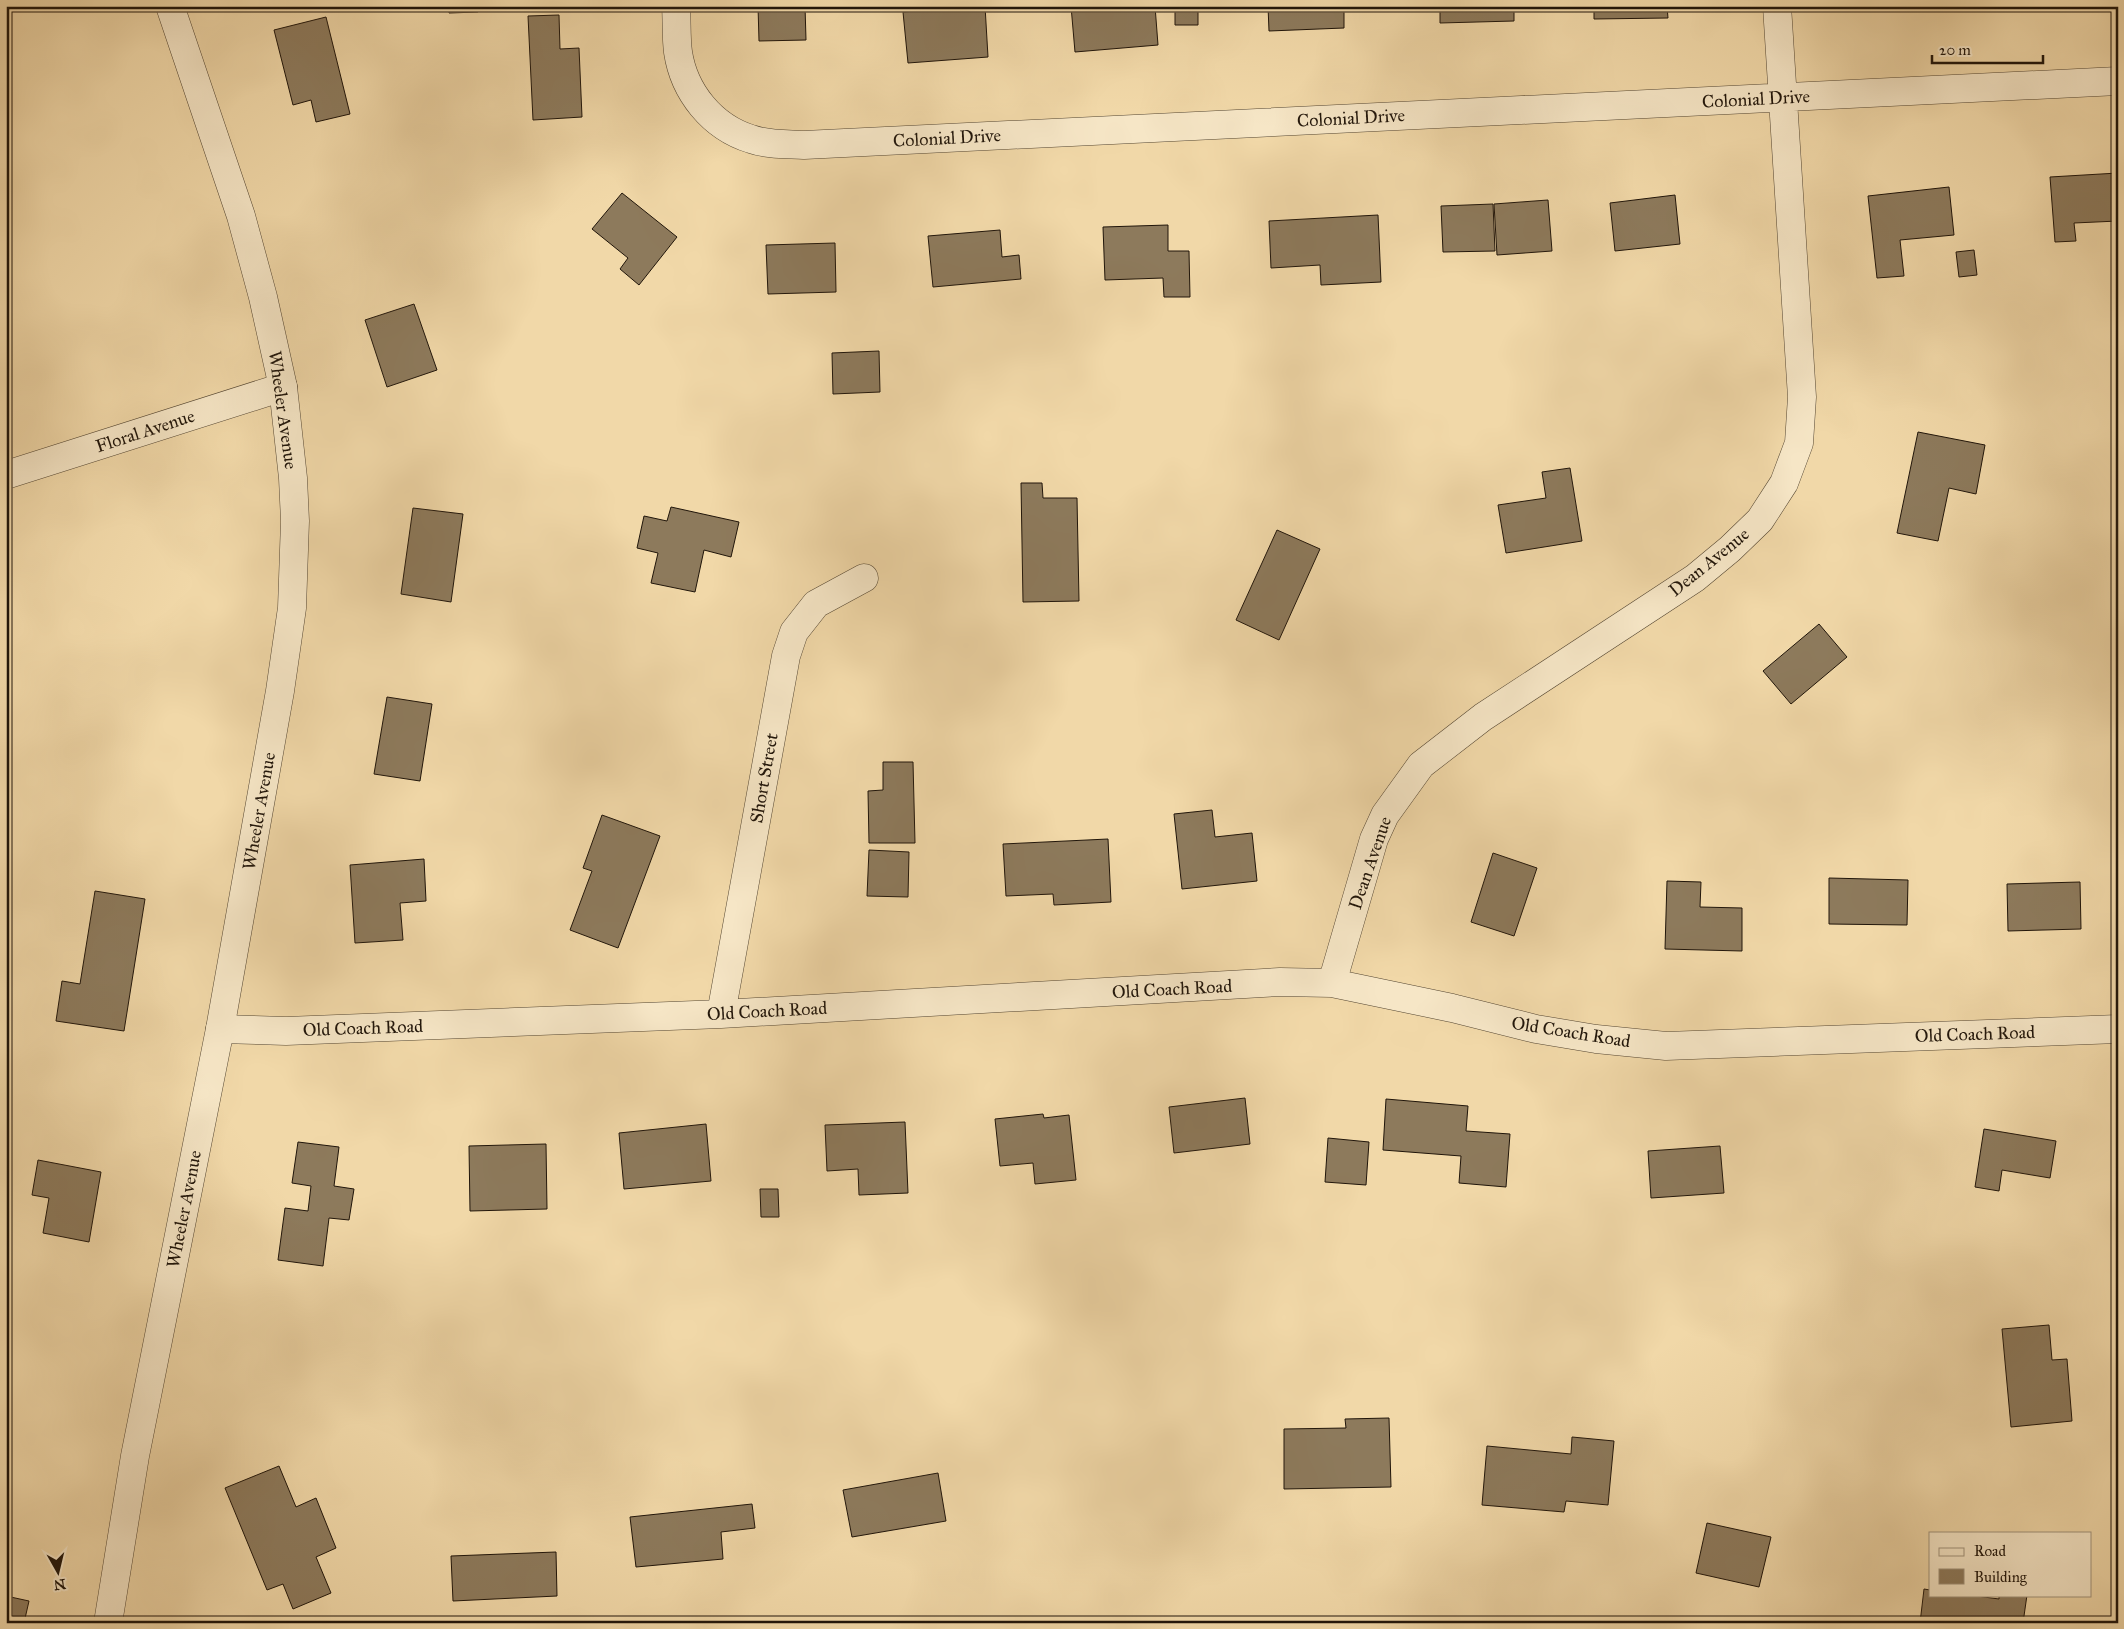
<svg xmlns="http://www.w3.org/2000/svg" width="2124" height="1629" font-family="'IM FELL Great Primer',serif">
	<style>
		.building { fill: #8d7a5c; stroke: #20150a }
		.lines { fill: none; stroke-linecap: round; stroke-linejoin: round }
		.minor-casing { stroke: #544632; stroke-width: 29 }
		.tertiary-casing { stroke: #544632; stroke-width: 29 }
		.minor { stroke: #f6e6c6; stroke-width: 28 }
		.tertiary { stroke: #f6e6c6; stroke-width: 28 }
		.labels { text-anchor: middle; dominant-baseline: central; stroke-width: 5; stroke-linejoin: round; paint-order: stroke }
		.street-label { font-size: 18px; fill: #20150a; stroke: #f6e6c6 }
	</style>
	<rect width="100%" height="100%" fill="#f1d8a8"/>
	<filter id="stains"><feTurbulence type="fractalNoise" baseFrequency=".004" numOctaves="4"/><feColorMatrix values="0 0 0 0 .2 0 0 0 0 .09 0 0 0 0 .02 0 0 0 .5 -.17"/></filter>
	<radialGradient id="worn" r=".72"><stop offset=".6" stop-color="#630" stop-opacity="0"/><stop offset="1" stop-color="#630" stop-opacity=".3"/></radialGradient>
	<path class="building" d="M449,6H477L478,12L449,13Z
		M758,6H805L806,40L759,41Z
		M985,6L988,57L908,63L903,12Z
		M1071,6H1155L1158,45L1075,52Z
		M1175,6H1198V25H1175Z
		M1268,6H1344V28L1269,31Z
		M1440,6H1514V21L1440,23Z
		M1594,6H1667L1668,18L1594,19Z
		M559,15L560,49L579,48L582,117L533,120L528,16Z
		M326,17L350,114L316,122L311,100L293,105L274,30Z
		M2118,173V221L2074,223L2076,241L2055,242L2050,177Z
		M1949,187L1954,235L1900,240L1904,276L1877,278L1868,196Z
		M622,193L677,237L639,285L620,269L628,258L592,229Z
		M1675,195L1680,244L1615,251L1610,203Z
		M1548,200L1552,251L1497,255L1494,204Z
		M1493,204L1495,251L1443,252L1441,206Z
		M1378,215L1381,282L1321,285L1320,265L1271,268L1269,221Z
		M1168,225V251H1189L1190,297H1164L1163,278L1105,280L1103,227Z
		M1000,230L1002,257L1019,255L1021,279L933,287L928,236Z
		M835,243L836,292L768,294L766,245Z
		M1974,250L1977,275L1959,277L1956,252Z
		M414,304L437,370L387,387L365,320Z
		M879,351L880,392L833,394L832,353Z
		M1918,432L1985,445L1976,494L1949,488L1938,541L1897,533Z
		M1570,468L1582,541L1506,553L1498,505L1546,498L1542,472Z
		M1021,483H1042L1043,498H1077L1079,601L1023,602Z
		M671,507L739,522L731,557L704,550L695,592L651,583L658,553L637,548L644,516L667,521Z
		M413,508L463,514L451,602L401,594Z
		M1277,530L1320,549L1279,640L1236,620Z
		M1819,624L1847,657L1791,704L1763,671Z
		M387,697L432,704L420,781L374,774Z
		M883,762H913L915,843H869L868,791L883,790Z
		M1212,810L1215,837L1252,833L1257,881L1182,889L1174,814Z
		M602,815L660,836L618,948L570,930L592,871L583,868Z
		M1108,839L1111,902L1054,905L1053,894L1006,896L1003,844Z
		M869,850L909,852L908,897L867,896Z
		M1493,853L1537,868L1514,936L1471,922Z
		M424,859L426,901L400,903L403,940L355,943L350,865Z
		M1829,878L1908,880L1907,925L1829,924Z
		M1667,881L1701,882L1700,907L1742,908V951L1665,949Z
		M2080,882L2081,929L2008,931L2007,884Z
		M95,891L145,899L124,1031L56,1021L62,981L80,984Z
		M1245,1098L1250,1144L1174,1153L1169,1107Z
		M1386,1099L1468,1106L1466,1131L1510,1134L1506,1187L1459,1183L1461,1156L1383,1150Z
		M1043,1114L1044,1118L1069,1115L1076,1180L1035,1184L1033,1163L1000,1166L995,1119Z
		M905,1122L908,1193L859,1195L858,1169L827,1171L825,1125Z
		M706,1124L711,1181L624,1189L619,1133Z
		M1984,1129L2056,1141L2050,1178L2002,1170L1999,1191L1975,1187Z
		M1328,1138L1369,1142L1366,1185L1325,1182Z
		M298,1142L339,1147L334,1186L354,1189L349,1220L329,1218L323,1266L278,1260L285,1208L308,1211L311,1186L292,1183Z
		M546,1144L547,1209L470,1211L469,1146Z
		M1720,1146L1724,1193L1651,1198L1648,1151Z
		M38,1160L101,1172L89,1242L43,1233L49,1198L32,1195Z
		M760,1189H778L779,1217H761Z
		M2049,1325L2052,1360L2067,1359L2072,1421L2011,1427L2002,1329Z
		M1389,1418L1391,1487L1284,1489V1429L1346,1428L1345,1419Z
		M1572,1437L1614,1441L1608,1505L1566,1501L1564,1512L1482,1505L1487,1446L1571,1454Z
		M279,1466L296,1507L316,1498L336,1548L316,1557L331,1593L293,1609L283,1584L267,1590L225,1488Z
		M938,1473L946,1521L852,1537L843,1490Z
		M752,1504L755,1528L721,1532L723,1559L636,1567L630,1517Z
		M1707,1523L1771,1537L1759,1587L1696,1573Z
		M556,1552L557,1596L453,1601L451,1556Z
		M1924,1589L1930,1590V1595H1969L1999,1599V1595H2027L2023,1623H1920Z
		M6,1596L29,1601L24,1623H6Z"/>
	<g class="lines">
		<g class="minor-casing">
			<path id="minor" d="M676,6C677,21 676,37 678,52C684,92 712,127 751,139C768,145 787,144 804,145L2118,81
				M6,475L283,387
				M1332,983L1374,839L1385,815L1421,765L1483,717L1695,578L1730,549L1760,520L1784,483L1799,443L1802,397L1777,6
				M721,1014L786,656L794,632L816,604L864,578
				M220,1029L286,1031L721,1014L1280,982L1332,983L1452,1008L1536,1029L1596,1039L1666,1046L2118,1029"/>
		</g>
		<g class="tertiary-casing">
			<path id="tertiary" d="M108,1623L135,1456L220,1029L280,691L292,608L295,521L293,478L283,387L263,297L241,216L170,6"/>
		</g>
		<use href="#minor" class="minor"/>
		<use href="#tertiary" class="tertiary"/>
	</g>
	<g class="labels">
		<g class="street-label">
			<text transform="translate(1756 99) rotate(-3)">Colonial Drive</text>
			<text transform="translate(1351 118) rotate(-3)">Colonial Drive</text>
			<text transform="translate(947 138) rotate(-3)">Colonial Drive</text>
			<text transform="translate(283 410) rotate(82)">Wheeler Avenue</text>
			<text transform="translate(145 431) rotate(-18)">Floral Avenue</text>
			<text transform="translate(1709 562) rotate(-39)">Dean Avenue</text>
			<text transform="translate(764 778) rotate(-80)">Short Street</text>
			<text transform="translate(259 811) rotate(-80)">Wheeler Avenue</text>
			<text transform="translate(1370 863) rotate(-71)">Dean Avenue</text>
			<text transform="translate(1172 989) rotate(-3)">Old Coach Road</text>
			<text transform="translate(767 1011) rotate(-3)">Old Coach Road</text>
			<text transform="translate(363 1028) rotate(-2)">Old Coach Road</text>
			<text transform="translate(1571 1032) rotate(9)">Old Coach Road</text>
			<text transform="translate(1975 1034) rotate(-2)">Old Coach Road</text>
			<text transform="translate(184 1209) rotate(-79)">Wheeler Avenue</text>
		</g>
	</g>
	<rect width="2124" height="1629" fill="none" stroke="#f1d8a8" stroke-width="25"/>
	<rect x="8" y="8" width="2109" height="1614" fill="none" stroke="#20150a" stroke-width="2.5"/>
	<rect x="12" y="12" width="2099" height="1604" fill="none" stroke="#20150a"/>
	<rect x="1929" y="1532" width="162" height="65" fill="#f6e6c6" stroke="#a0927b"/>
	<rect x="1939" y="1548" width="25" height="8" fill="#f6e6c6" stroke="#a0927b"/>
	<text x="1974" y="1556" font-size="15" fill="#20150a">Road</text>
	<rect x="1939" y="1569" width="25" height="15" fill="#8d7a5c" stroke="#a0927b"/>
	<text x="1974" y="1582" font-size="15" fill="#20150a">Building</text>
	<g transform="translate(58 1572) rotate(172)" stroke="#f6e6c6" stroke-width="4" paint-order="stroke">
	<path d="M0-4L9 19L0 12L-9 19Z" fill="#20150a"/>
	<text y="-8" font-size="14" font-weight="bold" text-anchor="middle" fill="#20150a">N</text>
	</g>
	<path d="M1932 55v8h111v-8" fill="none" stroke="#20150a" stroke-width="2.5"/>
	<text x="1939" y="55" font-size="15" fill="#20150a" stroke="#f6e6c6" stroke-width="4" paint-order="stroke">20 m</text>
	<rect width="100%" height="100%" filter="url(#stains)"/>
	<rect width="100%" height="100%" fill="url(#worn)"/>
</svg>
